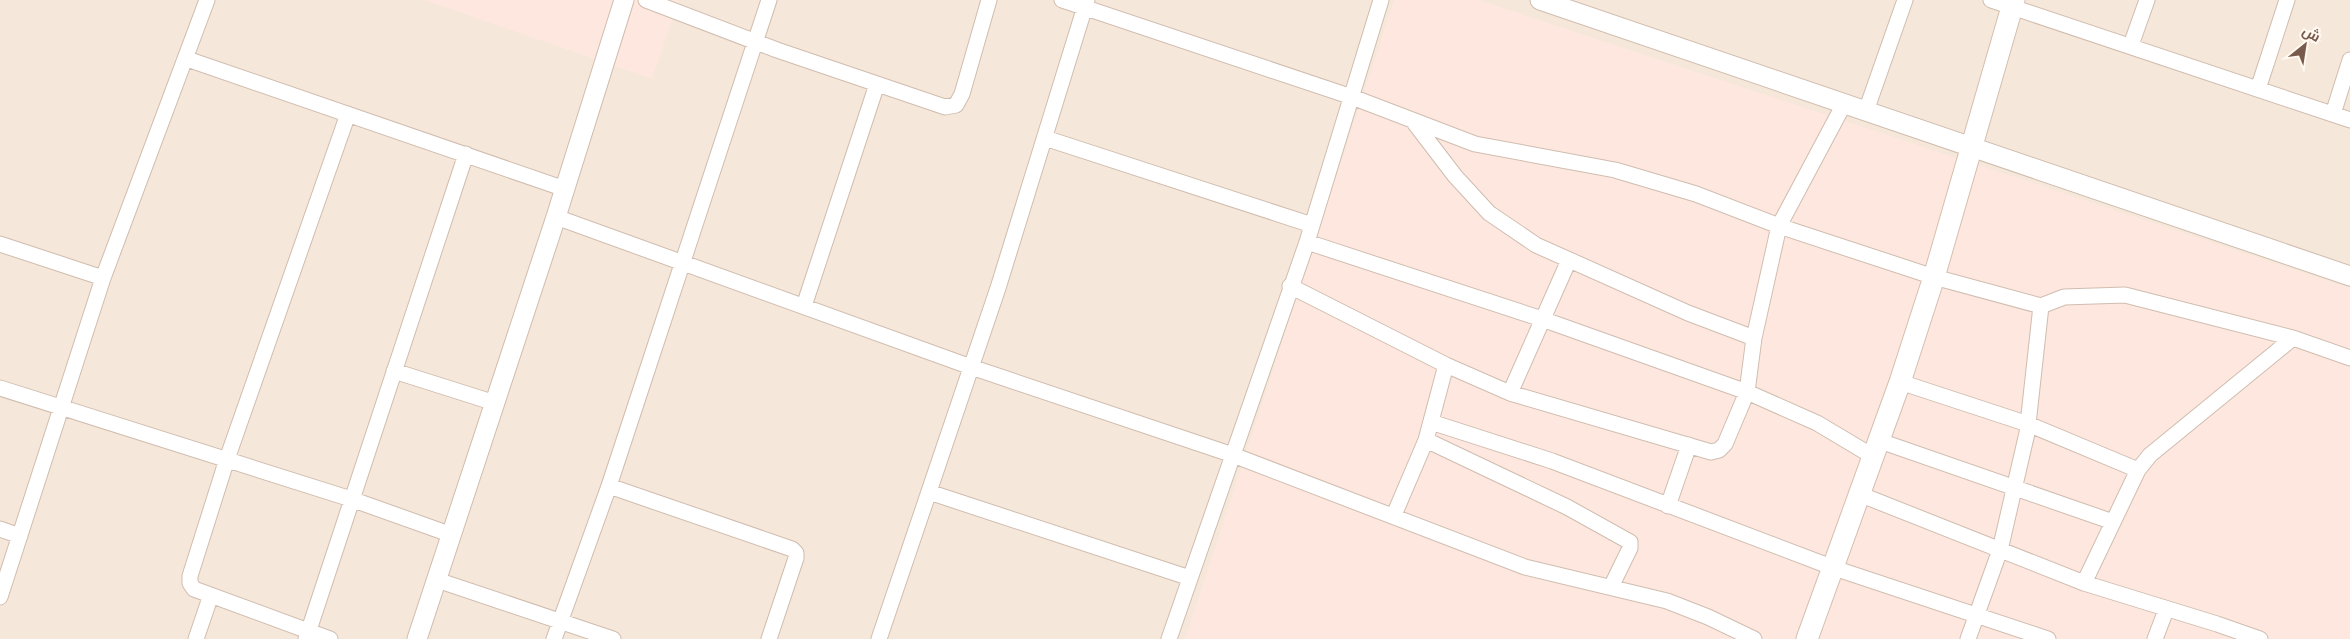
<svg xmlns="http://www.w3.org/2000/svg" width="2350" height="639" font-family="Inter,Cairo,sans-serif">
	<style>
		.residential { fill: #f5e7d9 }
		.commercial { fill: #fde7df }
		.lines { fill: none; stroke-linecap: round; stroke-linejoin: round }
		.minor-casing { stroke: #d0bdaf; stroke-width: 17 }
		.tertiary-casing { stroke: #d0bdaf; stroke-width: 21 }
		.secondary-casing { stroke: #d5bfaf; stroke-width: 23 }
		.minor { stroke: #fff; stroke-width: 15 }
		.tertiary { stroke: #fff; stroke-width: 19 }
		.secondary { stroke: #fff; stroke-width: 21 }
	</style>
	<rect width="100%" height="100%" fill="#fdf5eb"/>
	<path class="residential" d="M0,0H2350V639H0Z"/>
	<path class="commercial" d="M424,0H679L652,79Z
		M1394,0H1479L2350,288V639H1185Z"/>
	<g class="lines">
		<g class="minor-casing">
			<path id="minor" d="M646,0L777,50L945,107L956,105L962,94L989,0
				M1062,0L1352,97L1475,144L1615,170L1696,194L1779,226L1934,277L2041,306L2064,297L2125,295L2293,338L2350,358
				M1991,0L2350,120
				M2131,45L2147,0
				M187,59L565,189
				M2258,89L2287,0
				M1866,111L1905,0
				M2333,114L2350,60
				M1413,121L1455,176L1489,213L1536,245L1688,313L1754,338
				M1045,138L1312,225
				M556,217L971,367L1233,455L1525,567L1667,601L1708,617L1754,639
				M1307,242L1542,319L1747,392L1817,423L1874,457
				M0,244L103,278
				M1290,286L1446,365L1510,393L1711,452L1719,450L1725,444L1747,392L1754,338L1779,226L1844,104
				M804,306L877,84
				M394,371L495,403
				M1900,382L2028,424L2138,470
				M0,388L351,499L452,535
				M1510,393L1569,260
				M1431,422L1552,461L1834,568L2048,639
				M1426,440L1567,507L1630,542V548L1611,587
				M1880,441L2113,522
				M609,486L792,549L796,553V558L769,639
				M929,492L1190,578
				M1859,494L2084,583L2217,624L2260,639
				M1668,506L1689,445
				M1394,515L1426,440L1446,365
				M0,529L20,536
				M437,580L613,639
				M2084,583L2138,470L2150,455L2293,338
				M0,597L103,278L207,0
				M196,639L211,595
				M306,639L466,154
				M330,639L194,589L190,583V576L227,459L348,114
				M554,639L609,486L769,0
				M879,639L998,288L1087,0
				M1169,639L1307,242L1381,0
				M1968,639L2000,550L2027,433L2041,306
				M2155,639L2166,610"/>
		</g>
		<g class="tertiary-casing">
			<path id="tertiary" d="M1540,0L2350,276
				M417,639L556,217L624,0"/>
		</g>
		<g class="secondary-casing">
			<path id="secondary" d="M1807,639L1900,382L1934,277L2014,0"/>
		</g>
		<use href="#minor" class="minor"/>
		<use href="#tertiary" class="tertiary"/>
		<use href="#secondary" class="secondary"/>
	</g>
	<g transform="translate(2305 45) rotate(30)" stroke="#fff9f1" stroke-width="4" paint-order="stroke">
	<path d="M0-4L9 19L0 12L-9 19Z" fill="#795b4d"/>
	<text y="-8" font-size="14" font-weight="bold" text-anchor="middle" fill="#795b4d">ش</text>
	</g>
</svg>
